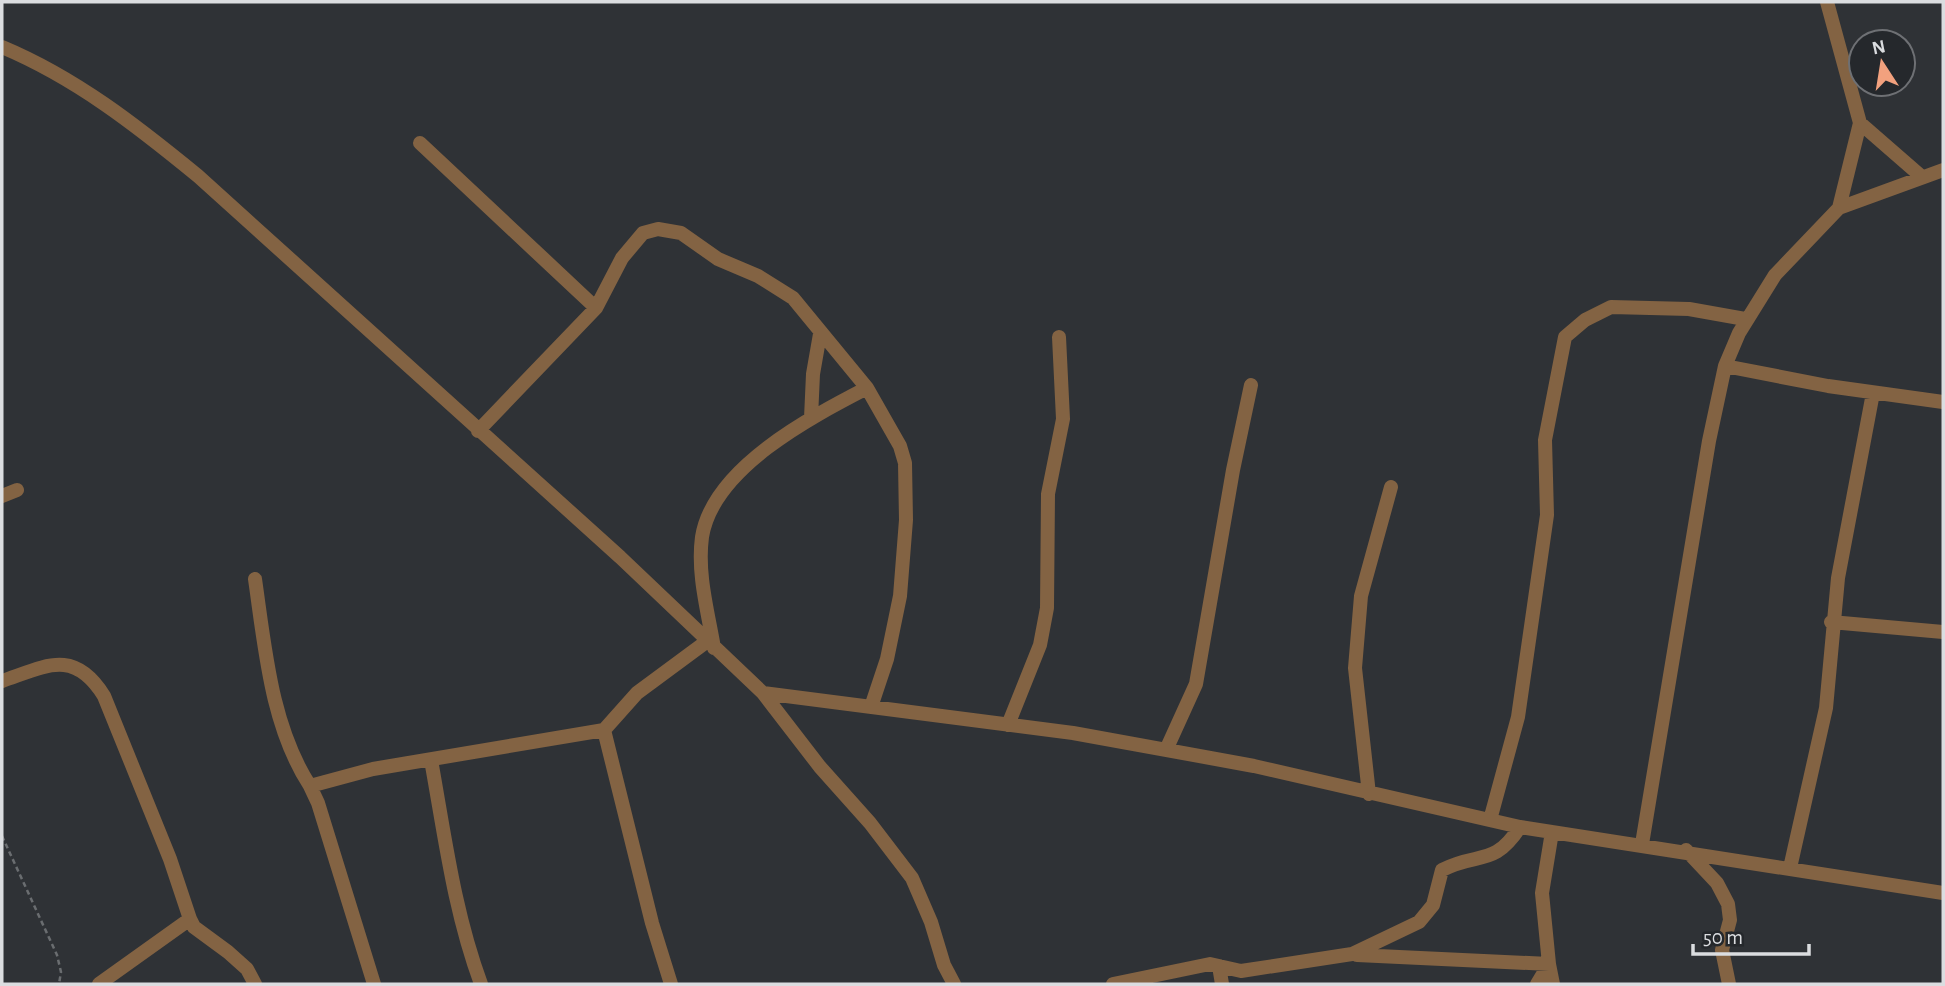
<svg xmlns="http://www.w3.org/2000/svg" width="1945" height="986" font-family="'Alegreya Sans',sans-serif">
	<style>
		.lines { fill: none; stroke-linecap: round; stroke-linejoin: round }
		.path { stroke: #6a6d70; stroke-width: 2.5; stroke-dasharray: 5 3.5; stroke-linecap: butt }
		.street { stroke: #836343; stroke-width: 14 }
	</style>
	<rect width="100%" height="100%" fill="#2f3236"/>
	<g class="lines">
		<path class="path" d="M2,836L57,955L61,972L59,984"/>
		<path class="street" d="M1827,2L1860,123L1839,208
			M2,47C76,78 137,126 198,176L620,557L763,693L820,767L870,823L912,878L931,922L944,965L954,984
			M1860,123L1922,177
			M420,143L596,308
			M1725,366L1828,386L1943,402
			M811,418L813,374L820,334
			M478,431L596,308L622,258L643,233L658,229L681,233L718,259L758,276L793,298L867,388L900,446L905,463L906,520L900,596L887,659L871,707
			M2,496L17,490
			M255,579C265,648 271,726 310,786
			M1831,622L1943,632
			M714,648C708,612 697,574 702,537C713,468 811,417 867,388
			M2,681C46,666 74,648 104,696L170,859L190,919L194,927L228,952L247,969L255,984
			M763,693L1073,733L1254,766L1520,827L1943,893
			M1008,725L1040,645L1047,608L1048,494L1063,419L1059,337
			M1166,750L1196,684L1233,470L1251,385
			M431,760C445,837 454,911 481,984
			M1369,794L1355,668L1361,596L1391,487
			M1490,820L1518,717L1547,515L1545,440L1565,337L1585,320L1611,307L1689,309L1745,319
			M1642,844L1709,441L1725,366L1739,333L1775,275L1839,208L1943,170
			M1686,850L1717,883L1728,904L1730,920L1722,950L1729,984
			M1790,868L1826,708L1838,578L1873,393
			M1357,955L1549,964L1553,984
			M1219,966L1222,984
			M99,984L190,919
			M374,984L318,803L310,786L373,769L604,730
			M671,984L652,923L604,730L637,693L706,642
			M1113,984L1210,964L1241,971L1352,954L1419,922L1433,905L1442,870C1479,851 1493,868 1520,827
			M1537,984L1549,964L1542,893L1552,832"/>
	</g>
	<rect width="1945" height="986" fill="none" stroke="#dbdde0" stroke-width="7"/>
	<g transform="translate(1882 63) rotate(348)"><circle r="33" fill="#25282c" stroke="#6e7074" stroke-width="2"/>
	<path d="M0-5L12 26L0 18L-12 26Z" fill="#f2a17e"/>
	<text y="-10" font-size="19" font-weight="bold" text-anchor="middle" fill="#dbdde0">N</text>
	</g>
	<path d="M1693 944v10h116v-10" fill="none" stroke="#dbdde0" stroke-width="3.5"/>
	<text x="1703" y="944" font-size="21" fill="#dbdde0" stroke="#25282c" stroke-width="5" paint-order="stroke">50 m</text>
</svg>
